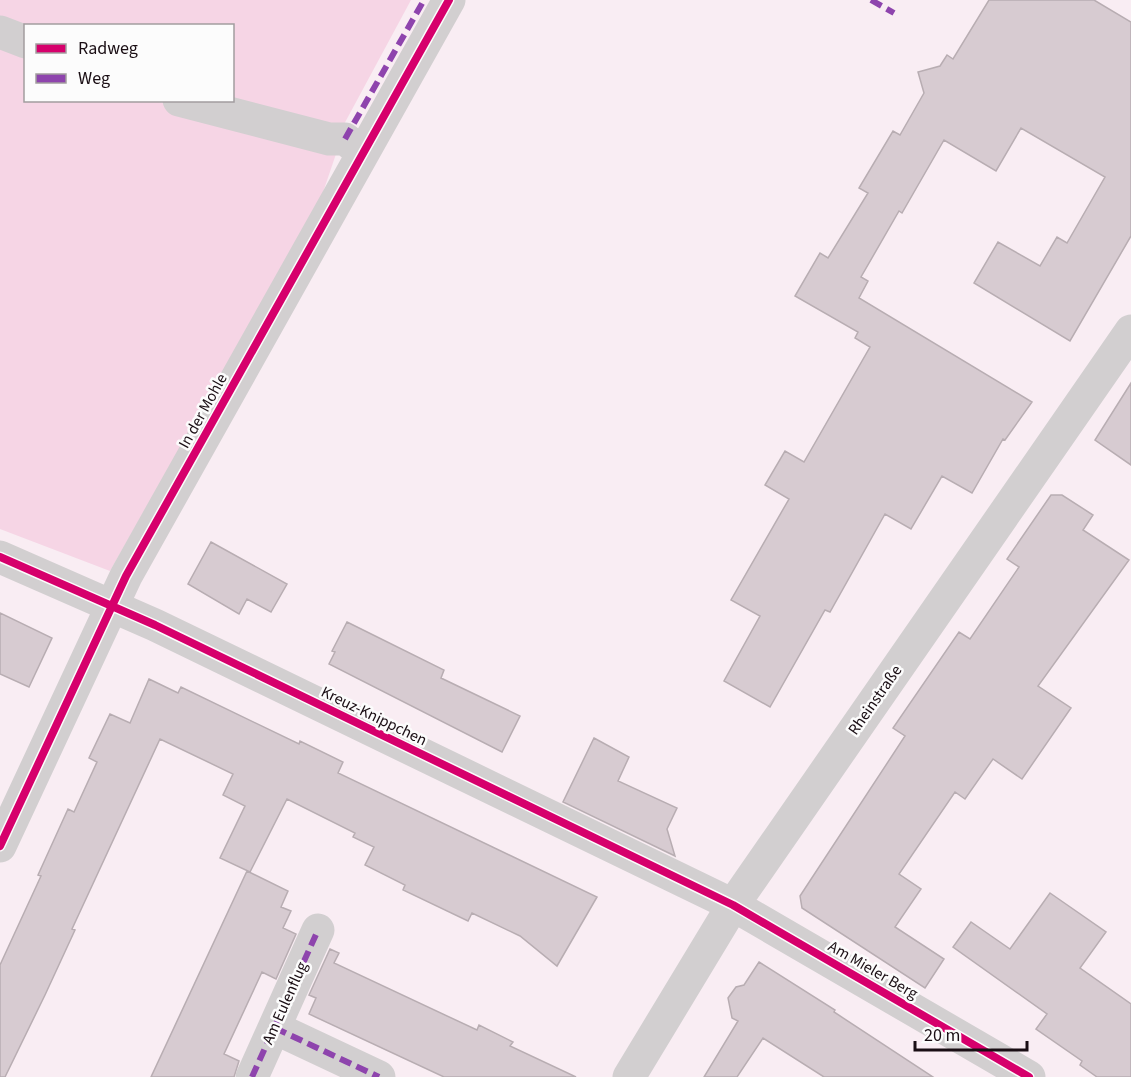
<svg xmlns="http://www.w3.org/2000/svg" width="1131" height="1077" font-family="'Source Sans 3',sans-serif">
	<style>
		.green { fill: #f6d5e5 }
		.building { fill: #d7cbd1; stroke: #b8adb2; stroke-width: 1.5 }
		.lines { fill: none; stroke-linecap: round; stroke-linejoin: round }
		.minor { stroke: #d2cfd0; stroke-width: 33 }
		.quiet { stroke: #8e44ad; stroke-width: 6; stroke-dasharray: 12 6; stroke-linecap: butt }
		.cycleway-casing { stroke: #fcfcfc; stroke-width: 11 }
		.cycleway { stroke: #d6006c; stroke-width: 8 }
		.labels { text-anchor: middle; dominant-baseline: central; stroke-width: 5; stroke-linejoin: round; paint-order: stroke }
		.street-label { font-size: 16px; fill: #1a0e14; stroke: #fcfcfc }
	</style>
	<rect width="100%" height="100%" fill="#f9edf3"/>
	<path class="green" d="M0,0H411L342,128L232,100V26H26L0,21Z
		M0,42L25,52L26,100L155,101L337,151L318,207L110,571L0,529Z"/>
	<path class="building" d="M989,0H1094L1131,22V236L1070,341L974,283L998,242L1040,266L1057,237L1067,243L1105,177L1021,128L996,171L944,140L902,213L899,211L861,277L868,281L859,298L1032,402L1005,440L1003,439L972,493L942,476L911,529L885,514L830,612L825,610L770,707L724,681L760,616L731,600L789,499L765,485L785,451L804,462L870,347L855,338L858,332L795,296L820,253L828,258L868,193L859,188L893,131L900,135L924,93L918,72L940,66L947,55L953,59Z
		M1131,383V465L1095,440Z
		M1051,495H1062L1093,515L1083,530L1129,560L1038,686L1071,708L1022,779L993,759L965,799L955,792L899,874L921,889L895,927L944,959L925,988L802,908L800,896L905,736L893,728L959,632L970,639L1019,567L1007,559Z
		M211,542L287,584L271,612L247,599L239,614L188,584Z
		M0,613L52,638L29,687L0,674Z
		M347,622L444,670L441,678L520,716L502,752L329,664L335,652L332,651Z
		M149,679L178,693L181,687L299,744L300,741L343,762L338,773L597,897L557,966L520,936L472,913L468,921L403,890L405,885L365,865L374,847L353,837L355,833L287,799L250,872L220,858L245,806L223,795L233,774L160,739L72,929L75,930L45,995L5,1077H0V965L41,876L38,875L68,809L74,812L97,762L89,758L110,714L130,723Z
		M594,738L629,757L618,781L677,808L667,829L675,856L563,802Z
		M247,871L288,891L281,907L291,911L283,928L296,934L276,979L262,972L224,1054L239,1061L234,1077H151Z
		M1050,893L1106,932L1080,968L1131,1004V1077H1097L1080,1065L1082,1061L1036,1029L1047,1014L953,947L971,922L1010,949Z
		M330,949L339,953L334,963L477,1030L479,1025L513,1042L510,1046L576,1077H444L309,1014L316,998L309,995Z
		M759,962L835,1010L834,1012L933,1077H824L763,1038L737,1077H704L738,1021L732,1018L728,998L736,987L744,985Z"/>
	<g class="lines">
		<path class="minor" d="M0,32L26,42
			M179,100L329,139H345L363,153
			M0,557L155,625L733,905L1029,1077
			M0,846L126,576L449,0
			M275,1028L379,1077
			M252,1077L318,930
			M629,1077L733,905L1131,331"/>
		<path class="quiet" d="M871,0L894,13
			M345,139L424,0
			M275,1028L379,1077
			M252,1077L318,930"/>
		<g class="cycleway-casing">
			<path id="cycleway" d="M0,557L155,625L733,905L1029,1077
				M0,846L126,576L449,0"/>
		</g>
		<use href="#cycleway" class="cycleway"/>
	</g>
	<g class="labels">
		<g class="street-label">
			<text transform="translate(203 411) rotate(-61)">In der Mohle</text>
			<text transform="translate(875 700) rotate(-55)">Rheinstraße</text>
			<text transform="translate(374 716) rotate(26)">Kreuz-Knippchen</text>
			<text transform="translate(873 970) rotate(30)">Am Mieler Berg</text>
			<text transform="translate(285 1003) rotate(-66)">Am Eulenflug</text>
		</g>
	</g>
	<rect x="24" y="24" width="210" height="78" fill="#fcfcfc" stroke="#a29d9f" stroke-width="1.5"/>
	<rect x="36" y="44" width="30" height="9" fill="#d6006c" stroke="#a29d9f" stroke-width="1.5"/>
	<text x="78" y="54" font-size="18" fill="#1a0e14">Radweg</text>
	<rect x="36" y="74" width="30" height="9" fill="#8e44ad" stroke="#a29d9f" stroke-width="1.5"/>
	<text x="78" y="84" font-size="18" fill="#1a0e14">Weg</text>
	<path d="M915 1041v9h112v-9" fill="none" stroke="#1a0e14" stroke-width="3"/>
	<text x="924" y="1041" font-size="18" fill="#1a0e14" stroke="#fcfcfc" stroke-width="4.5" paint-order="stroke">20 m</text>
</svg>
